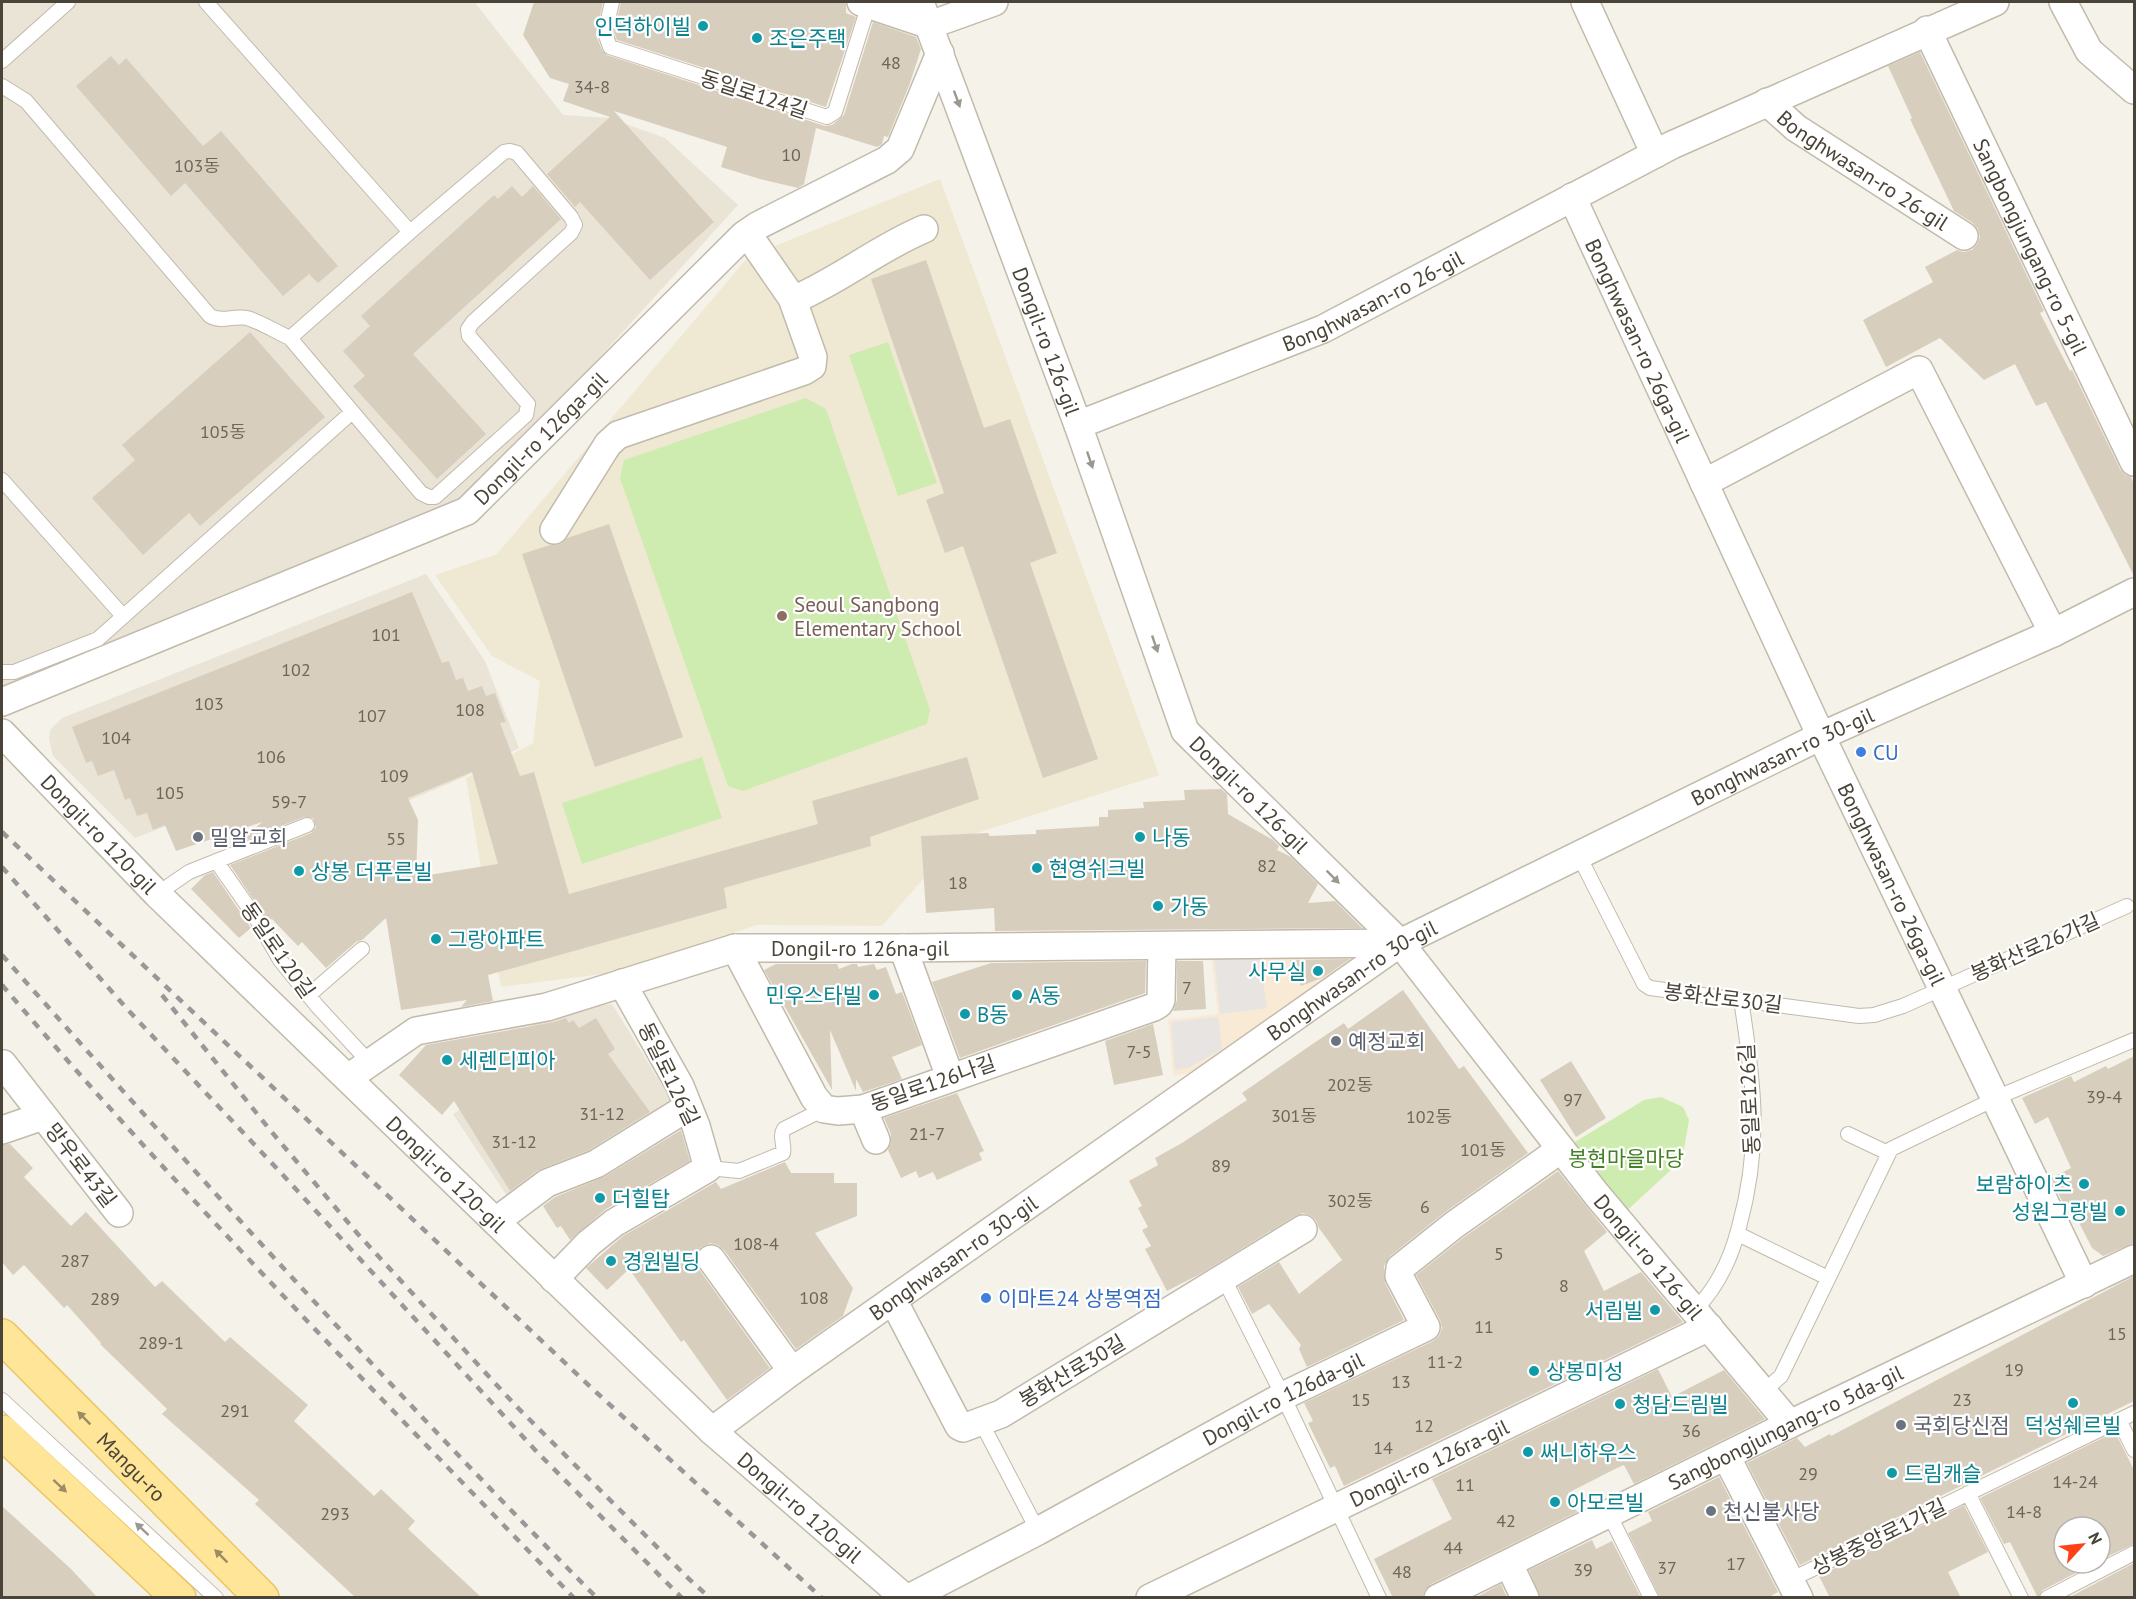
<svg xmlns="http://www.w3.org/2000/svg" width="2136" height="1599" font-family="'PT Sans','Noto Sans KR',sans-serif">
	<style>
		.residential { fill: #eae4d7 }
		.commercial { fill: #f8ead4 }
		.education { fill: #efe8d2 }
		.green { fill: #cfecb0 }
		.parking { fill: #e7e4e1 }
		.building { fill: #d8cebe; fill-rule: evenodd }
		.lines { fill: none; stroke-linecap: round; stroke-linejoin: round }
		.service-casing { stroke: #c2baab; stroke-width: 16 }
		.minor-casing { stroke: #c2baab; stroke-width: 30 }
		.primary-casing { stroke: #ebc661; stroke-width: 36 }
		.service { stroke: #fff; stroke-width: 14 }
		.minor { stroke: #fff; stroke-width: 27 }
		.primary { stroke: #ffe598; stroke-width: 33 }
		.rail { stroke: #989898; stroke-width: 4.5; stroke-dasharray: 8 8; stroke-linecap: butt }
		.oneway { fill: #9b9891 }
		.oneway2 { fill: #9b8c63 }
		.culture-dot { fill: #0f9aa8; stroke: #fff; stroke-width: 2 }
		.education-dot { fill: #8d6e63; stroke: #fff; stroke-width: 2 }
		.shop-dot { fill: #3f7fe0; stroke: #fff; stroke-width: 2 }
		.worship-dot { fill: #6b7280; stroke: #fff; stroke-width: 2 }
		.labels { text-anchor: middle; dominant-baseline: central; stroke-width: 4.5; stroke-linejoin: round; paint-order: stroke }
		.number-label { font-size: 18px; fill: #6e6659 }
		.culture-label { font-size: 21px; fill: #0d838f; stroke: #fff; text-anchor: start }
		.street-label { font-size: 21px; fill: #4a4337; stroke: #fff }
		.education-label { font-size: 21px; fill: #785e54; stroke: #fff; text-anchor: start }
		.shop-label { font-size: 21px; fill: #366cbe; stroke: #fff; text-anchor: start }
		.worship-label { font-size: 21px; fill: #5b616d; stroke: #fff; text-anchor: start }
		.park-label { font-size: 21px; fill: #458025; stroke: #fff }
	</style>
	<rect width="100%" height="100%" fill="#f5f2e9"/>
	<path class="residential" d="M2,2H479L476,4L563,115L609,118L665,138L738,205L492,476L441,517L2,687Z
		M426,574L485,661L519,748L462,778L372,816L315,769L135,838L53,756L49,739L50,730L62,718Z
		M612,1004L673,1103L590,1164L509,1199L453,1114L539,1062L531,1021L544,1014Z"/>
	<path class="commercial" d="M1350,951L1356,966L1190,1073L1173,1076L1168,1020L1218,1014L1211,954Z"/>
	<path class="education" d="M940,179L1159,775L958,839L882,926L757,925L610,973L501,987L466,778L533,743L540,681L492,656L435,575L497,554L748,257Z"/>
	<path class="green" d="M888,342L937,483L898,496L849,355Z
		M806,398L826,409L930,710L927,724L743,791L728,786L620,478L624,460Z
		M702,757L722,818L582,864L562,803Z
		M1661,1097L1683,1107L1689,1120L1684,1149L1673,1168L1620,1217L1565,1148L1644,1100Z"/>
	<path class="parking" d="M1259,955L1267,1008L1220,1014L1214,956Z
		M1218,1017L1222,1049L1188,1068L1175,1070L1171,1022Z"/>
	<path class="building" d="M534,2H603L596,35L602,50L607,55L825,126L832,125L844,115L873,22L916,37L921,49L910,83L888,137L884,136L882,144L877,147L816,128L804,184L798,188L760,179L721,167L727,147L614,111L714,222L650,280L580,202L575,207L547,174L610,117L563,101L569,84L550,78L523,35Z
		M621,2H846V13L856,17L826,107L617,40L614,32Z
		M1920,52L2044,311L2040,313L2070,371L2072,370L2120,469L2125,475L2131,477L2134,484V576L2046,402L2036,406L2015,364L1984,380L1940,338L1886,367L1863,320L1933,282L1925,267L1957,250L1964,252L1972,250L1977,244L1980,237L1978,229L1973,223L1954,211L1910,119L1912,118L1888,66Z
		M111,56L119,65L126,58L203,146L221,131L338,266L318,283L309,274L283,296L185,183L171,196L76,86Z
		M512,186L522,197L533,186L561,219L413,354L486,434L437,479L353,386L365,376L343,351L370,326L361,316L494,195L498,199Z
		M926,260L984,428L1010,419L1057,553L1030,563L1098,759L1043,778L963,546L945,553L926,500L944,493L871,279Z
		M250,332L325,417L200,526L189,513L143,555L92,498L135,460L122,445Z
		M609,524L683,737L595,767L522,554L550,545L561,544L567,538Z
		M412,592L442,663L449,661L456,680L463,678L468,691L482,686L486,696L495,693L506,722L500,723L520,776L534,772L569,894L818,824L812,801L967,757L979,799L870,837L871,846L724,888L727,908L488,975L493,1001L461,1007L467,1000L401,1010L386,918L362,940L356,942L326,968L302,942L298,946L272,919L268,921L230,865L311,833L316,827L313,818L304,817L241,842L262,822L176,851L165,825L153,830L147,813L137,816L130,798L125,800L114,770L98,776L92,761L86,763L72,727ZM472,772L498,864L416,877L418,820L408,798Z
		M1221,789L1227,794L1228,814L1273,840L1279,846L1277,850L1291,857L1318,884L1308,903L1335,901L1362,928L995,931L994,908L926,913L921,836L988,833L990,836L1036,834V830L1099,826V817H1108V810L1144,808L1143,802L1185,800L1184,790Z
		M213,872L251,928L239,938L191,889L205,875Z
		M1350,959L1324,977L1301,986L1290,960Z
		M1146,961L1145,993L960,1058L932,982L991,963Z
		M1177,961H1203L1206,1009L1173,1011L1177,1000Z
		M776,964H837L839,969L852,964H857L858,967L874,964L877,970L886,967L896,994L902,992L922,1045L892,1057L902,1079L863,1092L856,1079V1091L830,1030L832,1090L764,970Z
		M1403,990L1459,1069L1464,1066L1528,1153L1444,1213L1390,1256L1384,1266L1385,1283L1404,1320L1307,1367L1299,1349L1301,1345L1269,1304L1252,1314L1238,1287L1279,1262L1299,1294L1342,1260L1319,1228L1316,1220L1311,1216L1303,1213L1295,1216L1202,1273L1167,1291L1145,1249L1151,1246L1142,1230L1148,1227L1138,1208L1142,1206L1129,1181L1158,1165L1155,1158L1182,1143L1247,1100L1242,1093L1311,1045L1344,1023L1348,1029Z
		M566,1018L569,1023L573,1020L579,1028L596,1018L615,1049L608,1054L650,1112L589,1150L538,1170L510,1191L454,1101L442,1115L399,1075L426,1045L554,1022Z
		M1153,1024L1163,1075L1114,1085L1105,1041Z
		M2134,1056V1243L2103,1256L2092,1248L2069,1203L2064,1205L2051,1178L2071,1168L2048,1117L2035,1124L2022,1098L2071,1076L2074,1082L2106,1066L2108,1069Z
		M1571,1061L1606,1118L1576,1137L1540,1080Z
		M957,1093L984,1151L979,1153L982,1160L937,1180L933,1172L919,1178L916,1171L901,1178L888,1150L891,1143V1134L884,1118Z
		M681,1130L690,1161L606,1209L570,1240L561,1226L557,1228L543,1206L555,1197L604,1177Z
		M10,1144L33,1168L24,1177L71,1226L86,1212L155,1287L162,1281L225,1342L230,1337L308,1405L294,1421L374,1496L381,1489L415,1521L408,1529L482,1598H356L255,1504L259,1500L162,1414L167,1409L100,1344L101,1343L67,1305L64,1308L24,1265L13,1275L2,1262V1145Z
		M785,1162L791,1173H834V1183H857V1216L815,1233L853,1288L843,1316L796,1349L724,1250L718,1245L710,1243L701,1247L697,1252L695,1260L698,1268L770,1368L727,1400L684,1340L681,1342L629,1269L607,1290L586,1268L623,1236L716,1182L721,1189Z
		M1558,1171L1607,1232L1584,1251L1604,1291L1641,1272L1683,1322L1344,1486L1335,1466L1330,1468L1308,1423L1313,1421L1304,1403L1433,1341L1439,1336L1442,1328L1440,1320L1416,1275L1463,1238Z
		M2134,1276V1401L1800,1565L1747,1463L1797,1438L1805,1447L1830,1434L1831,1436Z
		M1658,1369L1672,1397L1724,1370L1765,1419L1634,1484L1624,1465L1617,1468L1568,1493L1577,1512L1431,1584L1425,1590L1422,1598H1393L1374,1559L1452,1519L1432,1479Z
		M2115,1432L2134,1470V1544L2100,1560V1527H2064V1563H2095L2043,1590L2038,1598L2010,1542L2004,1544L1980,1498Z
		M1719,1477L1778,1592L1767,1598H1660L1628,1533L1652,1521L1648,1512Z
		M1964,1505L1988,1552L1948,1572L1961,1598H1830L1819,1576Z
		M2,1506L71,1569L98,1598H2Z
		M1592,1540L1596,1549L1612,1541L1641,1598H1540L1529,1570Z
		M2134,1563V1598H2068Z
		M1501,1584L1507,1598H1475Z"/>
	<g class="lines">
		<g class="service-casing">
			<path id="service" d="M206,2L410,232L290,338L421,493L429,497H435L526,415L528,404L469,336L468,329L473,322L571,233L575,225L571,217L517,153L510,151L504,152L410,232
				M612,2L605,33L610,47L827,117L835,112L869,4
				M2,61L68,2
				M2,86L26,101L210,316C222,323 234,315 247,318C261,322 276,332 290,338
				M2,480L123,616
				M2,672H14L98,639L351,413
				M1579,856L1644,984L1650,988L1859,1016L1874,1015L1903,1006L2127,906
				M216,861L256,918L280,960L318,1007L370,1063
				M157,894L189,872L307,825
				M309,995L362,949
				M1848,1134L1888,1153
				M708,1168L739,1171L783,1153C785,1144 779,1137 784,1129L824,1109
				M1738,1234L1828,1278
				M1224,1279L1283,1396L1379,1598
				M1694,1311C1718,1287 1731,1259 1739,1227C1762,1145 1754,1082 1741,1000
				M1763,1392L1781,1376L1891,1149L2005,1094L2134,1040
				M2,1400L216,1598
				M2119,1420L2134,1450
				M981,1422L1038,1531
				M1968,1493L2021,1598
				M1609,1514L1651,1598
				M1790,1580L2134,1413
				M2047,1598L2134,1553"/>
		</g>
		<g class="minor-casing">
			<g id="minor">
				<path d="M861,2L930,25L994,2"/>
				<path id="s1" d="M920,2L1078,425L1185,731L1400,943L1597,1195L1790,1424"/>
				<path d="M1585,2L1655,154"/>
				<path d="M2063,2L2089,51L2134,90"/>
				<path id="s2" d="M1927,30L2134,462"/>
				<path id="s3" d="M1767,102L1796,128L1964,236"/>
				<path id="s4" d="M1572,197L1821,736L2084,1284"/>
				<path d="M793,300C839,281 878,248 924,229"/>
				<path id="s5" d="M1078,425L1323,329L1672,145L1995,2"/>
				<path d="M1704,483L1919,370L2053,633"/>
				<path d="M554,530L608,444L618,435L804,371L812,366L813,357L792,298L747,233"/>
				<path id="s6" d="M2,702L467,511L744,235L757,226L887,160L900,149L940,53"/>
				<path id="s7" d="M2,733L157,894L712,1431L905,1598"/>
				<path d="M735,948L814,1097L824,1109L838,1111L863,1109L1154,1007L1159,1004L1161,1000L1162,946"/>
				<path d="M903,948L950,1077"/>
				<path d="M3,1064L119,1213"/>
				<path id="s8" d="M348,1078L416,1031L547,1007L735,948H903L1400,943"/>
				<path d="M863,1109L876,1140"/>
				<path d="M2,1130L43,1116"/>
				<path d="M496,1221L547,1183L596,1164L688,1107"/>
				<path d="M711,1259L792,1371"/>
				<path d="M554,1279L589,1243L614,1223L708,1168L696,1126L680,1086L622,983"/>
				<path d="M893,1300L959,1426L963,1428L1001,1414L1303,1229"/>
				<path id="s9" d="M712,1431L792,1371L1400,943L1821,736L2053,633L2134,592"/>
				<path d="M1726,1456L1799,1598"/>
				<path d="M1509,1564L1525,1598"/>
				<path id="s10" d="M909,1598L1038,1531L1283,1396L1426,1327L1399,1276L1400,1268L1454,1225L1561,1149"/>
				<path id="s11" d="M1150,1598L1709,1327"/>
				<path id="s12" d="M1438,1598L1790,1424L2134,1259"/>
			</g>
		</g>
		<g class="primary-casing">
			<g id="primary">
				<path id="s13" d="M2,1336L262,1598"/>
				<path d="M2,1432L179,1598"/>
			</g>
		</g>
		<use href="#service" class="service"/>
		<use href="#minor" class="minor"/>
		<use href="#primary" class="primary"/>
		<path class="rail" d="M2,832L597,1393L822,1598
			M2,867L128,1010L282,1174L537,1452L682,1598
			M2,955C195,1173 391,1390 597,1598
			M2,985C183,1197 380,1397 574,1598
			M162,995L270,1130L357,1233L516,1406L689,1579L710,1598"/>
	</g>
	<defs><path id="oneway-solid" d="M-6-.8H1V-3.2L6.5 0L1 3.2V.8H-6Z" transform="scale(1.5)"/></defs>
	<g class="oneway">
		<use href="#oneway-solid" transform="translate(957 99) rotate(70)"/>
		<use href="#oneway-solid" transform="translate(1090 460) rotate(71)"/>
		<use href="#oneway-solid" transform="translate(1155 644) rotate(71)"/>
		<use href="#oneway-solid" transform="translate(1333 877) rotate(45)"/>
		<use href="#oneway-solid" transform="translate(142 1529) rotate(-137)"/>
	</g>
	<g class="oneway2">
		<use href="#oneway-solid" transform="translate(84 1418) rotate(-135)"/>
		<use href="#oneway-solid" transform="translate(60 1486) rotate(43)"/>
		<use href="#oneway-solid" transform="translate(221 1556) rotate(-135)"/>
	</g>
	<g class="culture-dot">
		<circle cx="703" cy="26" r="6"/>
		<circle cx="757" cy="38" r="6"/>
		<circle cx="1140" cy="837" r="6"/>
		<circle cx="1037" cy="868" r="6"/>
		<circle cx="299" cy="871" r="6"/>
		<circle cx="1158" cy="906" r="6"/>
		<circle cx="436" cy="939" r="6"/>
		<circle cx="1318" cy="971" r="6"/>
		<circle cx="874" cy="995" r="6"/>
		<circle cx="1017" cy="995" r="6"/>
		<circle cx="965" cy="1014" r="6"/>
		<circle cx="447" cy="1060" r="6"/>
		<circle cx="2084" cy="1184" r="6"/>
		<circle cx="600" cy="1198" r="6"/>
		<circle cx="2120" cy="1211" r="6"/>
		<circle cx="611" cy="1261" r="6"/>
		<circle cx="1655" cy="1310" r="6"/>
		<circle cx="1534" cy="1371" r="6"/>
		<circle cx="2073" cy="1403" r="6"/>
		<circle cx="1620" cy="1404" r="6"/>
		<circle cx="1528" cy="1452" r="6"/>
		<circle cx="1892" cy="1473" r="6"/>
		<circle cx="1555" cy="1502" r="6"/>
	</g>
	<circle class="education-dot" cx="782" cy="616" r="6"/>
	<g class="shop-dot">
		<circle cx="1861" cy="752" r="6"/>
		<circle cx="986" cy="1298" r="6"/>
	</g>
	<g class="worship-dot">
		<circle cx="198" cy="837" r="6"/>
		<circle cx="1336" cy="1041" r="6"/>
		<circle cx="1901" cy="1425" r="6"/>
		<circle cx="1711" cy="1511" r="6"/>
	</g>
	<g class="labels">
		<g class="number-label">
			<text x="891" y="62">48</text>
			<text x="592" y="86">34-8</text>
			<text x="791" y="154">10</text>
			<text x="197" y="165">103동</text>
			<text x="223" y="431">105동</text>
			<text x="386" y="634">101</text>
			<text x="296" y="669">102</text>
			<text x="209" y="703">103</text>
			<text x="470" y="709">108</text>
			<text x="372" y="715">107</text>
			<text x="116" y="737">104</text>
			<text x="271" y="756">106</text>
			<text x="394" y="775">109</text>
			<text x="170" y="792">105</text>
			<text x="289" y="801">59-7</text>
			<text x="396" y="838">55</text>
			<text x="1267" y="865">82</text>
			<text x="958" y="882">18</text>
			<text x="1187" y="987">7</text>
			<text x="1139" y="1051">7-5</text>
			<text x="1350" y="1084">202동</text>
			<text x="2104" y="1096">39-4</text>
			<text x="1573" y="1099">97</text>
			<text x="602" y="1113">31-12</text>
			<text x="1294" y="1115">301동</text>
			<text x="1429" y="1116">102동</text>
			<text x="927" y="1133">21-7</text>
			<text x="514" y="1141">31-12</text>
			<text x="1483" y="1149">101동</text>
			<text x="1221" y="1165">89</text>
			<text x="1350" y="1200">302동</text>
			<text x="1425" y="1206">6</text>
			<text x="756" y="1243">108-4</text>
			<text x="1499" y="1253">5</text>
			<text x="75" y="1260">287</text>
			<text x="1564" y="1285">8</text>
			<text x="814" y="1297">108</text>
			<text x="105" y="1298">289</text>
			<text x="1484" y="1326">11</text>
			<text x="2117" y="1333">15</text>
			<text x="161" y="1342">289-1</text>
			<text x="1445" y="1361">11-2</text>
			<text x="2014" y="1369">19</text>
			<text x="1401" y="1381">13</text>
			<text x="1361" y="1399">15</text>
			<text x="1962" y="1399">23</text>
			<text x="235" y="1410">291</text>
			<text x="1424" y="1425">12</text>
			<text x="1691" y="1430">36</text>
			<text x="1383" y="1447">14</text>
			<text x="1808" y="1473">29</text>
			<text x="2075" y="1481">14-24</text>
			<text x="1465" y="1484">11</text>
			<text x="2024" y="1511">14-8</text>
			<text x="335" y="1513">293</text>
			<text x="1506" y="1520">42</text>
			<text x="1453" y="1547">44</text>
			<text x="1736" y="1563">17</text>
			<text x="1667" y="1567">37</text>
			<text x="1583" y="1569">39</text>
			<text x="1402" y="1571">48</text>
		</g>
		<g class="culture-label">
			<text x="691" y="26" text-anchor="end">인덕하이빌</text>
			<text x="769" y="38">조은주택</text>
			<text x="1152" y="837">나동</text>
			<text x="1049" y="868">현영쉬크빌</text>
			<text x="311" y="871">상봉 더푸른빌</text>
			<text x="1170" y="906">가동</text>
			<text x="448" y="939">그랑아파트</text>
			<text x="1306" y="971" text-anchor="end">사무실</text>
			<text x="862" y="995" text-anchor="end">민우스타빌</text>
			<text x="1029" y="995">A동</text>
			<text x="977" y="1014">B동</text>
			<text x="459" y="1060">세렌디피아</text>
			<text x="2072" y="1184" text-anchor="end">보람하이츠</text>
			<text x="612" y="1198">더힐탑</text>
			<text x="2108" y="1211" text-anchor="end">성원그랑빌</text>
			<text x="623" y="1261">경원빌딩</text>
			<text x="1643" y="1310" text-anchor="end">서림빌</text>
			<text x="1546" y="1371">상봉미성</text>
			<text x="1632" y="1404">청담드림빌</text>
			<text x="2073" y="1425" text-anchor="middle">덕성쉐르빌</text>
			<text x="1540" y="1452">써니하우스</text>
			<text x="1904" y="1473">드림캐슬</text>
			<text x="1567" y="1502">아모르빌</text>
		</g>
		<g class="street-label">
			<text transform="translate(754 94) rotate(18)">동일로124길</text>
			<text stroke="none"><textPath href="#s3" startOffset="118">Bonghwasan-ro 26-gil</textPath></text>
			<text stroke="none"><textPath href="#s2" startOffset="240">Sangbongjungang-ro 5-gil</textPath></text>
			<text stroke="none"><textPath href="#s5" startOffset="320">Bonghwasan-ro 26-gil</textPath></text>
			<text stroke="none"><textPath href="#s4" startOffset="158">Bonghwasan-ro 26ga-gil</textPath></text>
			<text stroke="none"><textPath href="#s1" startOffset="362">Dongil-ro 126-gil</textPath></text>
			<text stroke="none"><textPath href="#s6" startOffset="606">Dongil-ro 126ga-gil</textPath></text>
			<text stroke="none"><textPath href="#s9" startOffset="1269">Bonghwasan-ro 30-gil</textPath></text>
			<text stroke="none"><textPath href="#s1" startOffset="866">Dongil-ro 126-gil</textPath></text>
			<text stroke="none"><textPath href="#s7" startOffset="140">Dongil-ro 120-gil</textPath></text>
			<text stroke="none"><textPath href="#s4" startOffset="758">Bonghwasan-ro 26ga-gil</textPath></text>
			<text transform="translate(2035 947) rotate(-24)">봉화산로26가길</text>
			<text stroke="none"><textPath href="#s8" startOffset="538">Dongil-ro 126na-gil</textPath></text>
			<text transform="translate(278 950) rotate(55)">동일로120길</text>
			<text stroke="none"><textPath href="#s9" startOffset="783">Bonghwasan-ro 30-gil</textPath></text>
			<text transform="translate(1723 998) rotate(7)">봉화산로30길</text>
			<text transform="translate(669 1074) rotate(64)">동일로126길</text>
			<text transform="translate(933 1083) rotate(-19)">동일로126나길</text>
			<text transform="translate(1749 1099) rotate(-93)">동일로126길</text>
			<text transform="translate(81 1165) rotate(52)">망우로43길</text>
			<text stroke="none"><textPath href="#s7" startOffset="626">Dongil-ro 120-gil</textPath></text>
			<text stroke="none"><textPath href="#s1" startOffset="1478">Dongil-ro 126-gil</textPath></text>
			<text stroke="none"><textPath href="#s9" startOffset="297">Bonghwasan-ro 30-gil</textPath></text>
			<text transform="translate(1072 1371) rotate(-31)">봉화산로30길</text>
			<text stroke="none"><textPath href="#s10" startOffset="424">Dongil-ro 126da-gil</textPath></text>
			<text stroke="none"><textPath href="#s12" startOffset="387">Sangbongjungang-ro 5da-gil</textPath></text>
			<text stroke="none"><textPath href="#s11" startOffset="310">Dongil-ro 126ra-gil</textPath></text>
			<text stroke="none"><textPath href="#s13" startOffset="184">Mangu-ro</textPath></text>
			<text stroke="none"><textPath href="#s7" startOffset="1112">Dongil-ro 120-gil</textPath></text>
			<text transform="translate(1879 1537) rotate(-26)">상봉중앙로1가길</text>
		</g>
		<g class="education-label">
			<text x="794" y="604">Seoul Sangbong<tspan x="794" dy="24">Elementary School</tspan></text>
		</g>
		<g class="shop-label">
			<text x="1873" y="752">CU</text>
			<text x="998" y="1298">이마트24 상봉역점</text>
		</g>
		<g class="worship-label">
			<text x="210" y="837">밀알교회</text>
			<text x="1348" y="1041">예정교회</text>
			<text x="1913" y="1425">국회당신점</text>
			<text x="1723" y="1511">천신불사당</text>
		</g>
		<g class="park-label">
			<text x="1626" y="1158">봉현마을마당</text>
		</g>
	</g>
	<rect width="2136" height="1599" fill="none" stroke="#4a4337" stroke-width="6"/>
	<g transform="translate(2082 1545) rotate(63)"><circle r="28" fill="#ffffff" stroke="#b7b4af" stroke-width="1.5"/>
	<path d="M0-4.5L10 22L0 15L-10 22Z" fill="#ff4116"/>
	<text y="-9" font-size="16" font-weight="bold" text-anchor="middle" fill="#4a4337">N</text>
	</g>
</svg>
